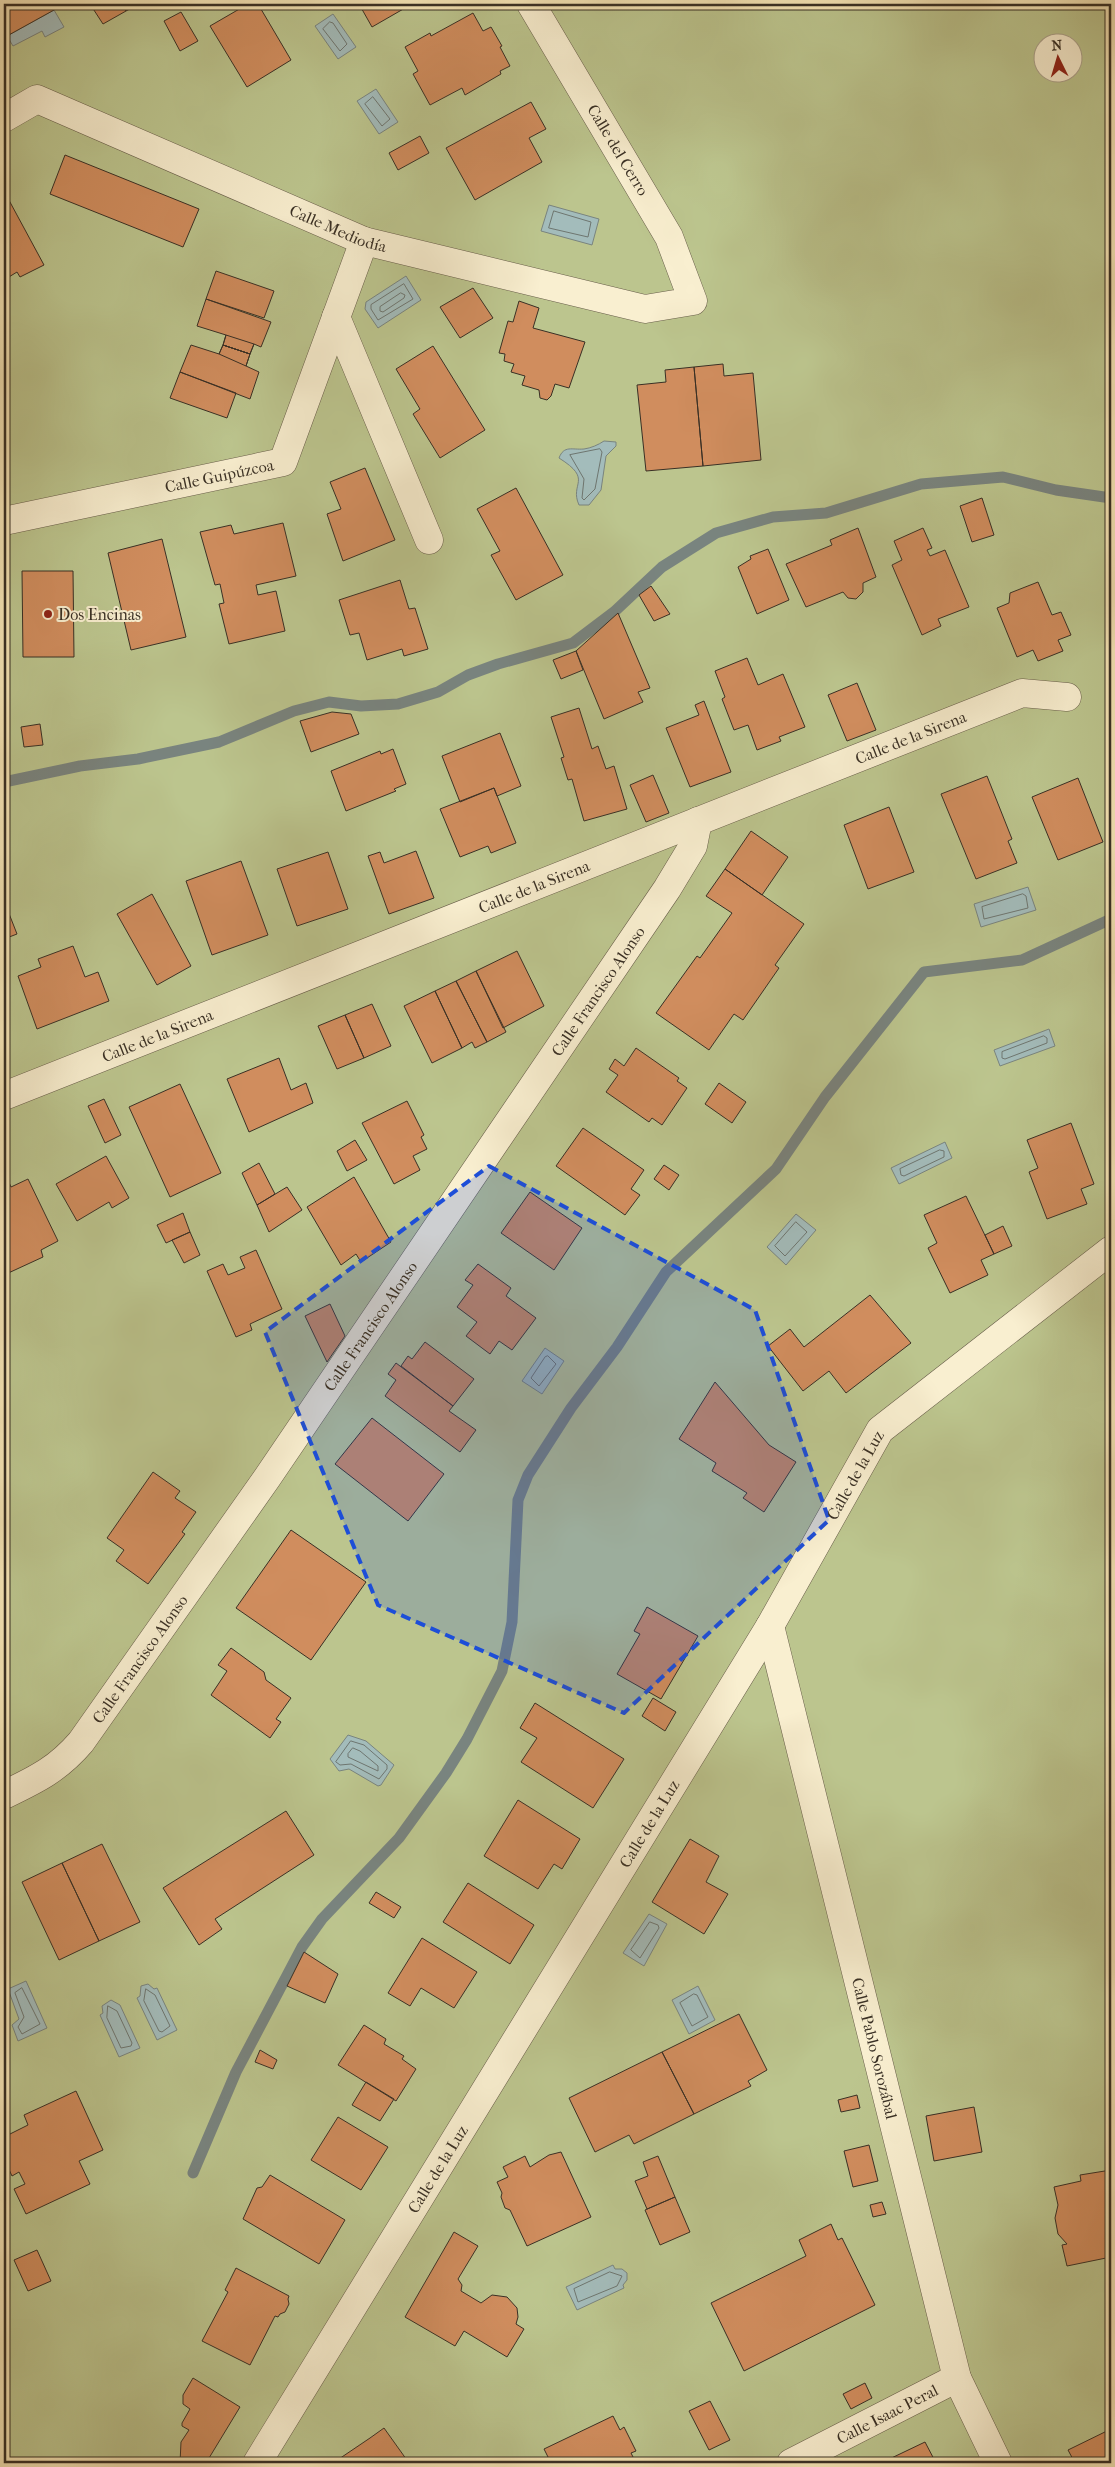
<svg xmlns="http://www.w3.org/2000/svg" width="1115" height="2467" font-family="'IM FELL French Canon',serif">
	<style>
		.green { fill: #bcc58e; stroke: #7a7a5a; fill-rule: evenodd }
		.water { fill: #a3bcbb; stroke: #79847f }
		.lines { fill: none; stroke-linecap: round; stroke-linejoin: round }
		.shore { stroke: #6e7670; stroke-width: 1 }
		.stream { stroke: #79847f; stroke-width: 11 }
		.building { fill: #d08d5e; stroke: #393025 }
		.street-casing { stroke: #685e4a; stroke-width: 29 }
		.street { stroke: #f9efd0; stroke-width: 28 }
		.marked { fill: #1d4ed8; fill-opacity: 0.2; stroke: #1d4ed8; stroke-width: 4; stroke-dasharray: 10 6; stroke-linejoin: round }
		.poi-dot { fill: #8f2418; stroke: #f9efd0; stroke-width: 2 }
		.labels { text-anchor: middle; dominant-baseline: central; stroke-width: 4; stroke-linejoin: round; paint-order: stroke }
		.street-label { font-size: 16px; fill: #393025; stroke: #f9efd0 }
		.poi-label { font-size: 16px; fill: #393025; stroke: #f9efd0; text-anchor: start }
	</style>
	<rect width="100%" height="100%" fill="#f6e6b7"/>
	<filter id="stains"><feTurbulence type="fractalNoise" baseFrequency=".004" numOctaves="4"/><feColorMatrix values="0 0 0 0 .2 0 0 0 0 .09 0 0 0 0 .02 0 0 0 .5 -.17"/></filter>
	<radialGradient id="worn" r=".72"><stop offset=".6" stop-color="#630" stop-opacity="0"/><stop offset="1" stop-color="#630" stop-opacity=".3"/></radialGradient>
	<path class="green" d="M4,4H1111V2463H4ZM1042,42H1072V72H1042Z"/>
	<path class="water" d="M54,10L64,27L45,37L42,31L13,46L7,36Z
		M333,14L356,47L338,59L315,26Z
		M376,89L398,122L379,134L357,101Z
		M549,205L599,219L592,245L541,231Z
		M406,276L421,300L378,328L365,309L366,302Z
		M604,441L616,442V446L606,456L601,490L589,505H579C569,483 594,480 559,458C564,445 572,450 584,449C591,448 598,445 604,441Z
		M1028,887L1036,910L981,927L974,904Z
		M1049,1029L1055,1046L1000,1066L994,1050Z
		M945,1142L952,1158L899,1184L891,1168Z
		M796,1214L816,1230L786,1265L767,1247Z
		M545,1348L564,1361L542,1394L522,1381Z
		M348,1735L366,1741L394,1765L381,1785L378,1786L349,1769L339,1771L330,1759Z
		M649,1914L667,1924L644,1966L623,1953Z
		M26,1981L47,2028L18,2041L12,2025L19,2019L8,1989Z
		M148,1984L154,1989L157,1988L177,2030L157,2040L137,1998L140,1996L141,1986Z
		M698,1986L715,2020L689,2034L672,2000Z
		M111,2000L120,2005L140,2048L119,2057L100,2015L103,2013L102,2006Z
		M613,2265L615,2269H622L627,2273V2280L623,2285L624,2288L577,2310L566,2287Z"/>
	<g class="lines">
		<path class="shore" d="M330,22L333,23L347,44L340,51L323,29Z
			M373,97L390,119L382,126L365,104Z
			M554,211L591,222L588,237L549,228Z
			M404,284L413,299L378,320L371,309V305Z
			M401,293L405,295L404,298L383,312L380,311V307Z
			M600,449L602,452L595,489L584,500L582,498L584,479L570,455Z
			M1023,894L1026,896L1028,908L984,919L982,907Z
			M1044,1036L1047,1038V1043L1005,1059L1002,1058V1052Z
			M940,1150L944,1151V1157L904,1176L901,1175L900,1169Z
			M796,1222L807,1232L785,1256L775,1246Z
			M548,1356L556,1364L539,1386L531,1378L545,1357Z
			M351,1741L364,1745L387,1765V1769L379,1779L351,1764L340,1765L336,1762Z
			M353,1748L360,1751L378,1766V1771L348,1757V1754Z
			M650,1922L658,1925L659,1928L640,1958L631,1950Z
			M22,1988L40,2024L22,2034L18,2027L24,2017L15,1993Z
			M146,1989L155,1995L170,2026L162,2032L159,2031L144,2001Z
			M694,1994L697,1995L708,2017L692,2026L680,2003Z
			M108,2006L117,2011L132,2043L131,2046L121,2048L107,2018Z
			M610,2272L622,2276L617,2286L578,2302L574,2289Z"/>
		<path class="stream" d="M4,782L80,766L138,759L219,742L294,711L329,702L361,706L398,704L438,692L468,675L498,664L573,643L614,612L662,567L716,533L773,517L826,513L921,484L1003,477L1056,490L1111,498
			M193,2173L236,2072L302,1947L322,1919L399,1838L446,1773L467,1739L502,1671L512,1622L518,1500L528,1475L571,1408L617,1347L666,1272L776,1169L825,1097L924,972L1022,960L1111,919"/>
	</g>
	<path class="building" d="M4,4H50L54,10L7,36L4,30Z
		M90,4H123L126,11L103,24Z
		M123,4H139L126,11Z
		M248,4H258L291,60L247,87L210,26Z
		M359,4H412L372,27Z
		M181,12L198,41L180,51L164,21Z
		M473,13L483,31L491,27L502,46L500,47L510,66L500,71L501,74L465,95L462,88L430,105L413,74L418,71L405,47L430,33L431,36Z
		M531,102L546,129L529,138L542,162L475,200L446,148Z
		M420,136L429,153L398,170L389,153Z
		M65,155L199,209L183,247L50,194Z
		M4,191L44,265L20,277L17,272L4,280Z
		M216,271L274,291L264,318L206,299Z
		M473,288L493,318L460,338L440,307Z
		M206,299L271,322L261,347L254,344L250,354L223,345L226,335L197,326Z
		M519,301L539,308L533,328L585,342L569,388L555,384L551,396L547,400L540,398L539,390L522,385L525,376L511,372L514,364L504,361L505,354L499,353L508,321L513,322Z
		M226,335L254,344L250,354L223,345Z
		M191,345L219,354L223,345L250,354L246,366L259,372L250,399L180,372Z
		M223,345L250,354L246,366L219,354Z
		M433,346L485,430L440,458L413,414L420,409L396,369Z
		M723,364L724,376L753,373L761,460L703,466L694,367Z
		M694,367L703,466L646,471L637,385L666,382L665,370Z
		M180,372L236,393L227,418L170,398Z
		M365,468L395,540L343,561L327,514L341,509L330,482Z
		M516,488L563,575L516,600L491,555L500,551L477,509Z
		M982,498L994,535L972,542L960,506Z
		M283,523L296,576L256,585L258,595L276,591L285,631L229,644L219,604L224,603L220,584L215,585L200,532L231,525L234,534Z
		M858,528L876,577L863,583V592L856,599L848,598L843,592L806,607L786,564L832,545L830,540Z
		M923,528L932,548L927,550L930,556L945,550L969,607L938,619L941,626L922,635L892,565L902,560L894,541Z
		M162,539L186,637L131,650L108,553Z
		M768,549L789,600L757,614L738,567L751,559L750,556Z
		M22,571H73L74,657H23Z
		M400,580L409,609L415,608L428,649L404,656L402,649L367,660L359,633L350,635L339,600Z
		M1038,582L1052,615L1061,612L1071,635L1058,640L1063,651L1038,661L1033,650L1017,657L997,608L1009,603L1010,593Z
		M651,586L670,614L654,621L639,595Z
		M618,613L650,688L638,692L643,702L604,719L576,651Z
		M576,651L583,670L561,679L553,660Z
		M747,658L758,685L783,674L805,727L779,737L781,741L757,750L748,725L734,730L722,699L725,697L715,671Z
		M857,683L876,730L847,741L828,695Z
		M704,701L731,772L690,787L666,728L699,715L695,705Z
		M579,708L592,749L598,746L606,769L614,766L627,809L584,821L572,779L568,780L561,758L564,757L551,717Z
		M332,712L351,714L359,734L311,752L300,721Z
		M40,724L43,745L24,747L21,727Z
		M500,733L521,786L497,796L494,788L460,802L442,756Z
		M393,749L406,784L394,789L396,791L346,811L331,771L380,751L381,754Z
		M653,775L669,813L646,822L630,785Z
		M987,776L1012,839L1008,841L1017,863L976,879L941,794Z
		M1078,778L1103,842L1058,860L1032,797Z
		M494,788L516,843L491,853L488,846L460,857L440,809Z
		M889,807L914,872L868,889L844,825Z
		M751,831L788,857L762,895L725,869Z
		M416,851L434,898L389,914L368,856L380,852L384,863Z
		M328,852L348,909L297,926L277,869Z
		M241,861L268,935L212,955L186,881Z
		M725,869L804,924L775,965L779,968L743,1020L734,1014L709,1050L656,1013L697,956L700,958L732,913L706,896Z
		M152,894L191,966L157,985L117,914Z
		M8,911L17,934L4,939V913Z
		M73,946L85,977L98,972L109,1001L37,1029L18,976L41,967L38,959Z
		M517,951L544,1006L503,1028L476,971Z
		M476,971L506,1032L487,1042L456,981Z
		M456,981L487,1042L475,1048L472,1042L462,1048L435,991Z
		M435,991L462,1048L432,1063L404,1006Z
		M372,1004L391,1046L364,1058L345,1015Z
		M345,1015L364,1058L337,1069L318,1026Z
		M636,1048L679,1078L677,1081L687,1088L662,1125L652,1118L649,1122L606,1092L618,1075L609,1069L615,1059L624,1066Z
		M279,1058L291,1090L306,1083L313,1103L249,1132L227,1079Z
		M719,1083L746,1102L732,1123L705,1104Z
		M180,1084L221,1173L170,1197L129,1107Z
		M104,1099L121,1135L105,1143L88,1106Z
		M407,1101L424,1135L421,1137L427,1149L413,1156L420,1170L394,1184L362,1123Z
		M1071,1123L1094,1184L1081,1189L1087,1204L1047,1219L1029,1172L1038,1168L1027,1140Z
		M583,1128L644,1170L631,1189L640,1195L625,1215L556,1166Z
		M355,1140L367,1160L347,1171L337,1151Z
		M106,1156L129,1198L112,1208L109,1202L77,1221L56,1184Z
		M259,1163L275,1194L257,1205L242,1173Z
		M664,1165L679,1175L669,1190L654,1179Z
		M4,1171L11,1187L28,1179L58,1241L41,1250L43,1257L4,1275Z
		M354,1177L391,1242L361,1262L356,1254L341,1265L307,1207Z
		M287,1187L302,1210L269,1232L257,1205Z
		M530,1192L582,1228L554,1270L501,1233Z
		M966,1196L994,1254L981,1260L988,1275L950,1293L928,1248L937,1243L924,1215Z
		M183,1213L190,1232L166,1243L157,1225Z
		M1003,1226L1012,1246L994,1254L985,1235Z
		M190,1232L200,1255L184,1263L172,1240Z
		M256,1250L282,1309L250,1324L252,1330L236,1337L207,1271L223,1264L228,1275L245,1268L240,1257Z
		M478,1264L511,1288L506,1296L536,1318L512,1350L499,1341L490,1354L466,1336L477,1322L457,1307L473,1285L465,1280Z
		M870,1295L911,1343L846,1393L829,1371L803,1391L768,1346L790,1329L804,1347Z
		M330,1304L345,1336L327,1362L305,1316Z
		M425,1342L474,1379L453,1406L401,1366L408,1356L412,1359Z
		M396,1363L453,1406L449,1411L476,1430L460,1452L385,1396L396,1380L388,1374Z
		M715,1382L769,1445L796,1462L764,1512L743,1498L747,1493L712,1471L716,1463L679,1439Z
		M372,1418L444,1474L408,1521L335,1464Z
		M153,1472L180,1491L175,1498L196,1512L182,1532L185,1534L148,1584L116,1561L124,1550L107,1538Z
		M291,1530L366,1582L311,1660L236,1608Z
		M647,1607L698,1636L661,1699L617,1674L640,1634L634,1631Z
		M231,1648L264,1672L266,1680L291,1698L276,1719L281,1722L270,1738L211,1695L227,1671L218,1665Z
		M653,1698L676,1712L665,1731L642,1716Z
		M535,1703L624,1759L593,1808L521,1762L537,1738L520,1728Z
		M518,1800L580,1839L562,1869L554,1864L538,1889L484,1856Z
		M286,1811L314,1855L215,1919L222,1929L199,1945L163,1888Z
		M690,1839L719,1856L706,1882L728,1894L704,1934L652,1902Z
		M102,1844L140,1922L99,1941L62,1863Z
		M62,1863L99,1941L59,1960L22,1882Z
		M468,1883L534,1925L510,1964L443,1922Z
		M376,1892L401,1907L394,1918L369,1903Z
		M422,1938L477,1972L454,2008L421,1988L410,2006L388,1993Z
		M304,1952L338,1974L325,2003L287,1986Z
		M739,2014L767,2070L748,2081L751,2086L694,2114L662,2052Z
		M364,2025L386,2039L384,2044L404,2056L402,2059L416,2069L396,2101L338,2065Z
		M260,2050L277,2060L273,2069L255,2062Z
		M662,2052L694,2114L634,2144L629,2135L595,2152L569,2098Z
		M366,2082L394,2099L380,2121L352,2105Z
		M76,2091L103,2150L79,2161L90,2184L26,2214L14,2189L25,2184L19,2172L12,2176L4,2159V2137L28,2125L24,2115Z
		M857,2095L860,2108L841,2112L838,2100Z
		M974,2107L982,2152L934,2161L926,2116Z
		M338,2117L388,2147L361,2190L311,2160Z
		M869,2145L878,2181L853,2187L844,2151Z
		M561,2152L591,2217L527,2246L510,2210L505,2208L501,2197L502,2193L497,2182L508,2177L503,2167L525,2156L530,2167L549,2155Z
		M658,2156L675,2197L647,2209L635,2181L648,2176L643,2162Z
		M1111,2170V2257L1067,2266L1062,2245L1067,2244L1058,2234L1055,2218L1058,2205L1054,2187L1081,2181L1080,2175Z
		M270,2175L345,2220L319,2264L243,2219L257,2188L262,2187Z
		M675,2197L690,2232L660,2245L645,2210Z
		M882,2202L886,2214L873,2217L870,2205Z
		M831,2224L838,2240L842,2238L875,2305L744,2371L711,2303L806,2256L799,2240Z
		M454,2232L478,2246L458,2279L462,2285L461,2291L481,2303L492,2295L507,2297L517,2308L518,2317L516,2324L524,2329L507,2357L464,2331L455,2346L405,2317Z
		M37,2250L51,2281L28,2291L14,2260Z
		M236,2268L289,2296L288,2299L289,2304L285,2312L280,2314L278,2317L275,2316L250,2365L202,2341L228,2292L225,2290Z
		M193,2378L240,2407L206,2463H180L181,2442L189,2430L182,2426V2423L190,2409L183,2404V2395Z
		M865,2383L872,2398L851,2409L843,2394Z
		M710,2401L730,2440L709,2450L689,2411Z
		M613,2416L620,2430L624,2427L636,2451L631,2453L636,2463H551L544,2449Z
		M384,2428L409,2463H333L370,2438Z
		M1111,2429V2463H1075L1068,2450Z
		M925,2442L936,2463H881Z"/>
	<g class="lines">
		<g class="street-casing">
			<g id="street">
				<path id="s1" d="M4,118L37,99L364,241L645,309L693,301L669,237L531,4"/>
				<path d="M336,317L429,540"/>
				<path id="s2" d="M4,521L283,462L364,241"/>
				<path id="s3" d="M4,1096L1022,693L1067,697"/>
				<path id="s4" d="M770,1626L957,2378L998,2463"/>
				<path id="s5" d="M4,1795C35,1780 57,1770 81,1742L267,1478L667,889L693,846L698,821"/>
				<path id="s6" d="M257,2463L770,1626L880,1430L1111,1250"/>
				<path id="s7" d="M791,2463L957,2378"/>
			</g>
		</g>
		<use href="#street" class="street"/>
	</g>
	<path class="marked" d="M489,1166L755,1310L829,1520L624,1713L378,1605L265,1332Z"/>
	<circle class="poi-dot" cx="48" cy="614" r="5"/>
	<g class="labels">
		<g class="street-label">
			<text transform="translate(618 150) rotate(59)">Calle del Cerro</text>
			<text stroke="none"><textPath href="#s1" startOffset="366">Calle Mediodía</textPath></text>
			<text stroke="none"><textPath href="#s2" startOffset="220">Calle Guipúzcoa</textPath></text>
			<text stroke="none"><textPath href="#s3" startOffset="975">Calle de la Sirena</textPath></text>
			<text stroke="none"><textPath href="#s3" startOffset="570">Calle de la Sirena</textPath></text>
			<text stroke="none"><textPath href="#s5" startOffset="1006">Calle Francisco Alonso</textPath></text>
			<text stroke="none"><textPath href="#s3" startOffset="165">Calle de la Sirena</textPath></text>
			<text stroke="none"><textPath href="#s5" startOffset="601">Calle Francisco Alonso</textPath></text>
			<text stroke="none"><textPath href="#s6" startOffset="1155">Calle de la Luz</textPath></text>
			<text stroke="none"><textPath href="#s5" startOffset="196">Calle Francisco Alonso</textPath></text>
			<text stroke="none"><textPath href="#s6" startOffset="750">Calle de la Luz</textPath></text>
			<text stroke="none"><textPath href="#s4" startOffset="435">Calle Pablo Sorozábal</textPath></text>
			<text stroke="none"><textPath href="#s6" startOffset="345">Calle de la Luz</textPath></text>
			<text stroke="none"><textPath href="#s7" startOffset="108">Calle Isaac Peral</textPath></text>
		</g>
		<g class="poi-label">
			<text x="58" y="614">Dos Encinas</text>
		</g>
	</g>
	<rect width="1115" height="2467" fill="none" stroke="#f6e6b7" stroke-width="20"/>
	<rect x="5" y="5" width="1105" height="2457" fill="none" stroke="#393025" stroke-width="2.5"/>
	<rect x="10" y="10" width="1095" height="2447" fill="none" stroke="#393025"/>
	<g transform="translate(1058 58) rotate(355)"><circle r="24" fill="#f9efd0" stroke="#aca38c"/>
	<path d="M0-4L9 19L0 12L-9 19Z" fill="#8f2418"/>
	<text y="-8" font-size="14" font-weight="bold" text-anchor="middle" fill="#393025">N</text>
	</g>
	<rect width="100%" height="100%" filter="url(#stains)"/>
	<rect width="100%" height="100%" fill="url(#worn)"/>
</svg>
